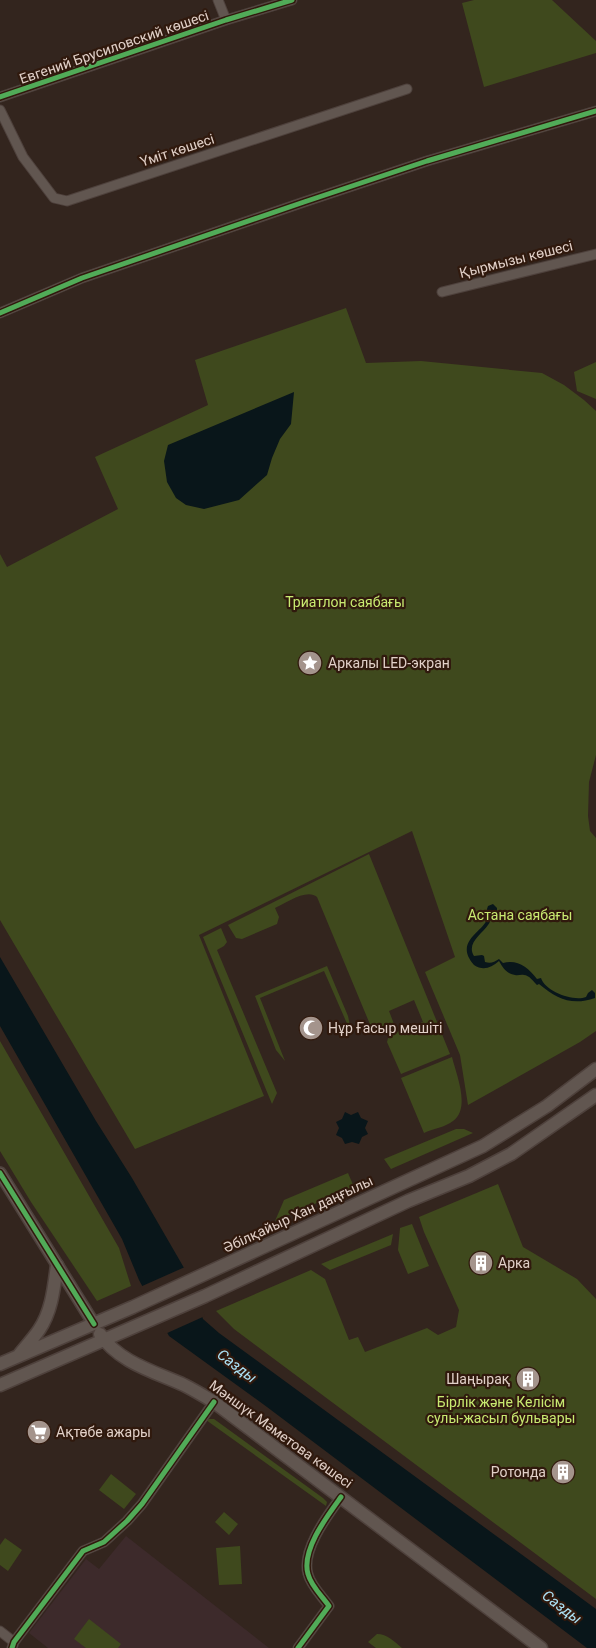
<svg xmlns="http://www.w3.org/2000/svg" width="596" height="1648" font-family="Roboto,sans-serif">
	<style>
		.education { fill: #3d2a2b }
		.green { fill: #3f491d }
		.water { fill: #09161a }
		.pier { fill: #33251e }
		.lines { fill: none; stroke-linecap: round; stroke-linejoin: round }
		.minor-casing { stroke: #4e413c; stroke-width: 11 }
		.tertiary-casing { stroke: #4e413c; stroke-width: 14 }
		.secondary-casing { stroke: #4e413c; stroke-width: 15 }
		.minor { stroke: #615650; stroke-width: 9 }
		.tertiary { stroke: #615650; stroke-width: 11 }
		.secondary { stroke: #615650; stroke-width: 12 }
		.cycleway-casing { stroke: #30190d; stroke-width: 8 }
		.cycleway { stroke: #51ab58; stroke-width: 5 }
		.labels { text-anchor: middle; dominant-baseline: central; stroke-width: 4.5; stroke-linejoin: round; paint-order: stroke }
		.street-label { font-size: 14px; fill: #e1d0c8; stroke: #30190d }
		.park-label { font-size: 14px; fill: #c8ea71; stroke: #30190d }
		.poi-label { font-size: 14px; fill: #e1d0c8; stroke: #30190d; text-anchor: start }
		.water-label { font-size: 15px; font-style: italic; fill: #ace2f6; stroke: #30190d }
	</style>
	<rect width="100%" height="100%" fill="#33251e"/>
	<path class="education" d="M126,1536L269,1648H48L29,1633L86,1559L99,1569Z"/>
	<path class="green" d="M474,0H552L596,41V53L484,87L462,3Z
		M346,308L366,363L421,361L542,373L564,385L584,400L596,411V755L589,782L588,816L590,831L596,838V1031L580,1042L468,1105L460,1055L425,972L455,957L412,831L199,935L264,1096L135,1149L0,920V554L7,567L118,509L95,457L208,405L195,360Z
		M596,362V399L577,391L574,372Z
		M369,854L450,1054L401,1074L387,1042L389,1035L423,1022L414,1000L389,1011L394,1024L374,1034L317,897C307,888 286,903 275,908L279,917L277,924L242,939L236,938L228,925Z
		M221,928L227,942L224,946L217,950L277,1093L272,1104L203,937Z
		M327,966L348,1016L352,1035L324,971L260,998L285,1061L276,1050L255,996Z
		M0,1041L119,1248L131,1286L97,1301L31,1202L0,1151Z
		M452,1057C456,1074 471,1108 453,1121C446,1127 432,1129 424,1133L401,1078Z
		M456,1129H464L473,1133L391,1169L384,1159Z
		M348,1173L354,1187L275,1221L284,1200Z
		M498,1184L523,1247L577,1279L596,1299V1599L234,1329L216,1311L311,1270L325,1279L349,1340L358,1337L365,1352L427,1328L438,1335L456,1327L459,1310L424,1232L419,1217Z
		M412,1224L429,1266L408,1274L398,1250L400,1228Z
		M393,1234L391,1245L330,1270L321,1264Z
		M209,1419H214L323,1498L327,1502L326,1506L206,1420Z
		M111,1474L136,1494L124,1509L99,1490Z
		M224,1512L238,1524L229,1535L215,1522Z
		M5,1538L22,1550L8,1571L0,1565V1545Z
		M240,1546L242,1584L219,1585L216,1548Z
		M89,1619L121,1644L118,1648H86L74,1639Z
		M377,1634C387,1634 395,1642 402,1648H376L368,1642Z"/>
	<path class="water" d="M294,392L291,424L280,439L272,458L267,475L239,500L204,509L186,505L176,498L167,482L164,461L168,445Z
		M493,904L497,908V911C496,913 493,915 492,917C490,920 490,923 488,925C482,934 466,943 474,956L482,955L484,956L485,962C491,964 494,962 499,959L503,963C517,959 528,967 537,979L541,978C545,991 573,1002 586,997L588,993L592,990L595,993V998C572,1006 557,999 539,984L537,985C534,982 529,975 524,975C521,974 518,976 515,975C507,974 503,968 499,961C491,968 483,971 474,965C452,940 487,931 488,916C488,914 487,911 487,909L488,906Z
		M0,957L96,1121L132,1178L187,1273L203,1319L219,1333L596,1609V1648H587L267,1407L169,1336L139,1280L122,1239L0,1026Z
		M345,1112L351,1115L358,1112L361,1118L368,1121L365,1128L368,1134L362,1137L359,1144L352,1142L345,1144L342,1138L336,1135L339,1128L336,1122L342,1119Z"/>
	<path class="pier" d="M185,1267L189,1272L205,1316L165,1334L140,1287Z"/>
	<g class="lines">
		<g class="minor-casing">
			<path id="minor" d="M218,0L226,20
				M0,97L226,20L292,0
				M0,110L23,157L54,198L67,201L407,89
				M442,292L596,254
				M0,313L82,278L304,202L427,161L596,111
				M0,1631L14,1642
				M12,1648L14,1642L83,1551L104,1542L127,1521L142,1504L214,1402
				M298,1648L329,1606C322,1596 311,1586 308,1574C301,1550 328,1515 341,1497"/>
		</g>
		<g class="tertiary-casing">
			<path id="tertiary" d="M0,1173L94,1324"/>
		</g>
		<g class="secondary-casing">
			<path id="secondary" d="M100,1334C118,1362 155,1372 184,1385C194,1390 204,1396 214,1402L541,1648
				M19,1355C25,1347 33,1339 39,1330C52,1311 54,1287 57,1265
				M0,1364L133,1307L483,1146L547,1106L596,1069
				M0,1385L205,1296L408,1201L469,1176L511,1154L596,1095"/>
		</g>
		<use href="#minor" class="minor"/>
		<use href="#tertiary" class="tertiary"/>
		<use href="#secondary" class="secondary"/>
		<g class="cycleway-casing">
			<path id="cycleway" d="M0,97L226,20L292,0
				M0,313L82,278L304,202L427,161L596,111
				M0,1173L94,1324
				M12,1648L14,1642L83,1551L104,1542L127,1521L142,1504L214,1402
				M298,1648L329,1606C322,1596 311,1586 308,1574C301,1550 328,1515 341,1497"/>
		</g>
		<use href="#cycleway" class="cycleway"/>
	</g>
	<defs>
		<g id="sight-disc" transform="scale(1.25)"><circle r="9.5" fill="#a4948c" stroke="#30190d"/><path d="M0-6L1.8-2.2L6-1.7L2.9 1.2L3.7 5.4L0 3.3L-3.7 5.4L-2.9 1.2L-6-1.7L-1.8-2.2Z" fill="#fff"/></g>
		<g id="mosque-disc" transform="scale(1.25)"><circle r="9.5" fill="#a4948c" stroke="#30190d"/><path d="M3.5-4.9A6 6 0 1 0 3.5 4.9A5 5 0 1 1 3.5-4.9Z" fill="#fff"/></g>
		<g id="building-disc" transform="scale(1.25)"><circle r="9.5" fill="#a4948c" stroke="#30190d"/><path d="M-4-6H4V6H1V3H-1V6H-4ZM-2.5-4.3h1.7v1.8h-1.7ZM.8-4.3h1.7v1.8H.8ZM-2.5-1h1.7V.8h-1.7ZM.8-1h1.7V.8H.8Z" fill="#fff"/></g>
		<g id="supermarket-disc" transform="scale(1.25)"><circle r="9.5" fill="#a4948c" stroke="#30190d"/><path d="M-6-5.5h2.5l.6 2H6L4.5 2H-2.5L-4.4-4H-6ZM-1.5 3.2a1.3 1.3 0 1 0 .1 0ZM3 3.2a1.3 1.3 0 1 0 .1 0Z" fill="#fff"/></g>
	</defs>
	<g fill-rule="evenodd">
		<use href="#sight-disc" x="310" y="663"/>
		<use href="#mosque-disc" x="311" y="1028"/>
		<use href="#building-disc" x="481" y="1263"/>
		<use href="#building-disc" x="528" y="1379"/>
		<use href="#supermarket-disc" x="39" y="1432"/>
		<use href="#building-disc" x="563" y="1472"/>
	</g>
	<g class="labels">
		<g class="street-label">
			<text transform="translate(114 47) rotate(-19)">Евгений Брусиловский көшесі</text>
			<text transform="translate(177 150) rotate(-18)">Үміт көшесі</text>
			<text transform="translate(516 259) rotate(-14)">Қырмызы көшесі</text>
			<text transform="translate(298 1214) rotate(-25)">Әбілқайыр Хан даңғылы</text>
			<text transform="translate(281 1434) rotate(36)">Мәншүк Мәметова көшесі</text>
		</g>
		<g class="park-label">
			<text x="345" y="602">Триатлон саябағы</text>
			<text x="520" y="915">Астана саябағы</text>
			<text x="501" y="1402">Бірлік және Келісім<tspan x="501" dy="16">сулы-жасыл бульвары</tspan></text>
		</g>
		<g class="poi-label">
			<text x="328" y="663">Аркалы LED-экран</text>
			<text x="328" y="1028">Нұр Ғасыр мешіті</text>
			<text x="498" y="1263">Арка</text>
			<text x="510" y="1379" text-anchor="end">Шаңырақ</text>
			<text x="56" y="1432">Ақтөбе ажары</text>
			<text x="546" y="1472" text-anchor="end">Ротонда</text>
		</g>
		<g class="water-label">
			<text transform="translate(237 1366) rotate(37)">Сазды</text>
			<text transform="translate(562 1607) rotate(37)">Сазды</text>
		</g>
	</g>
</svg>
